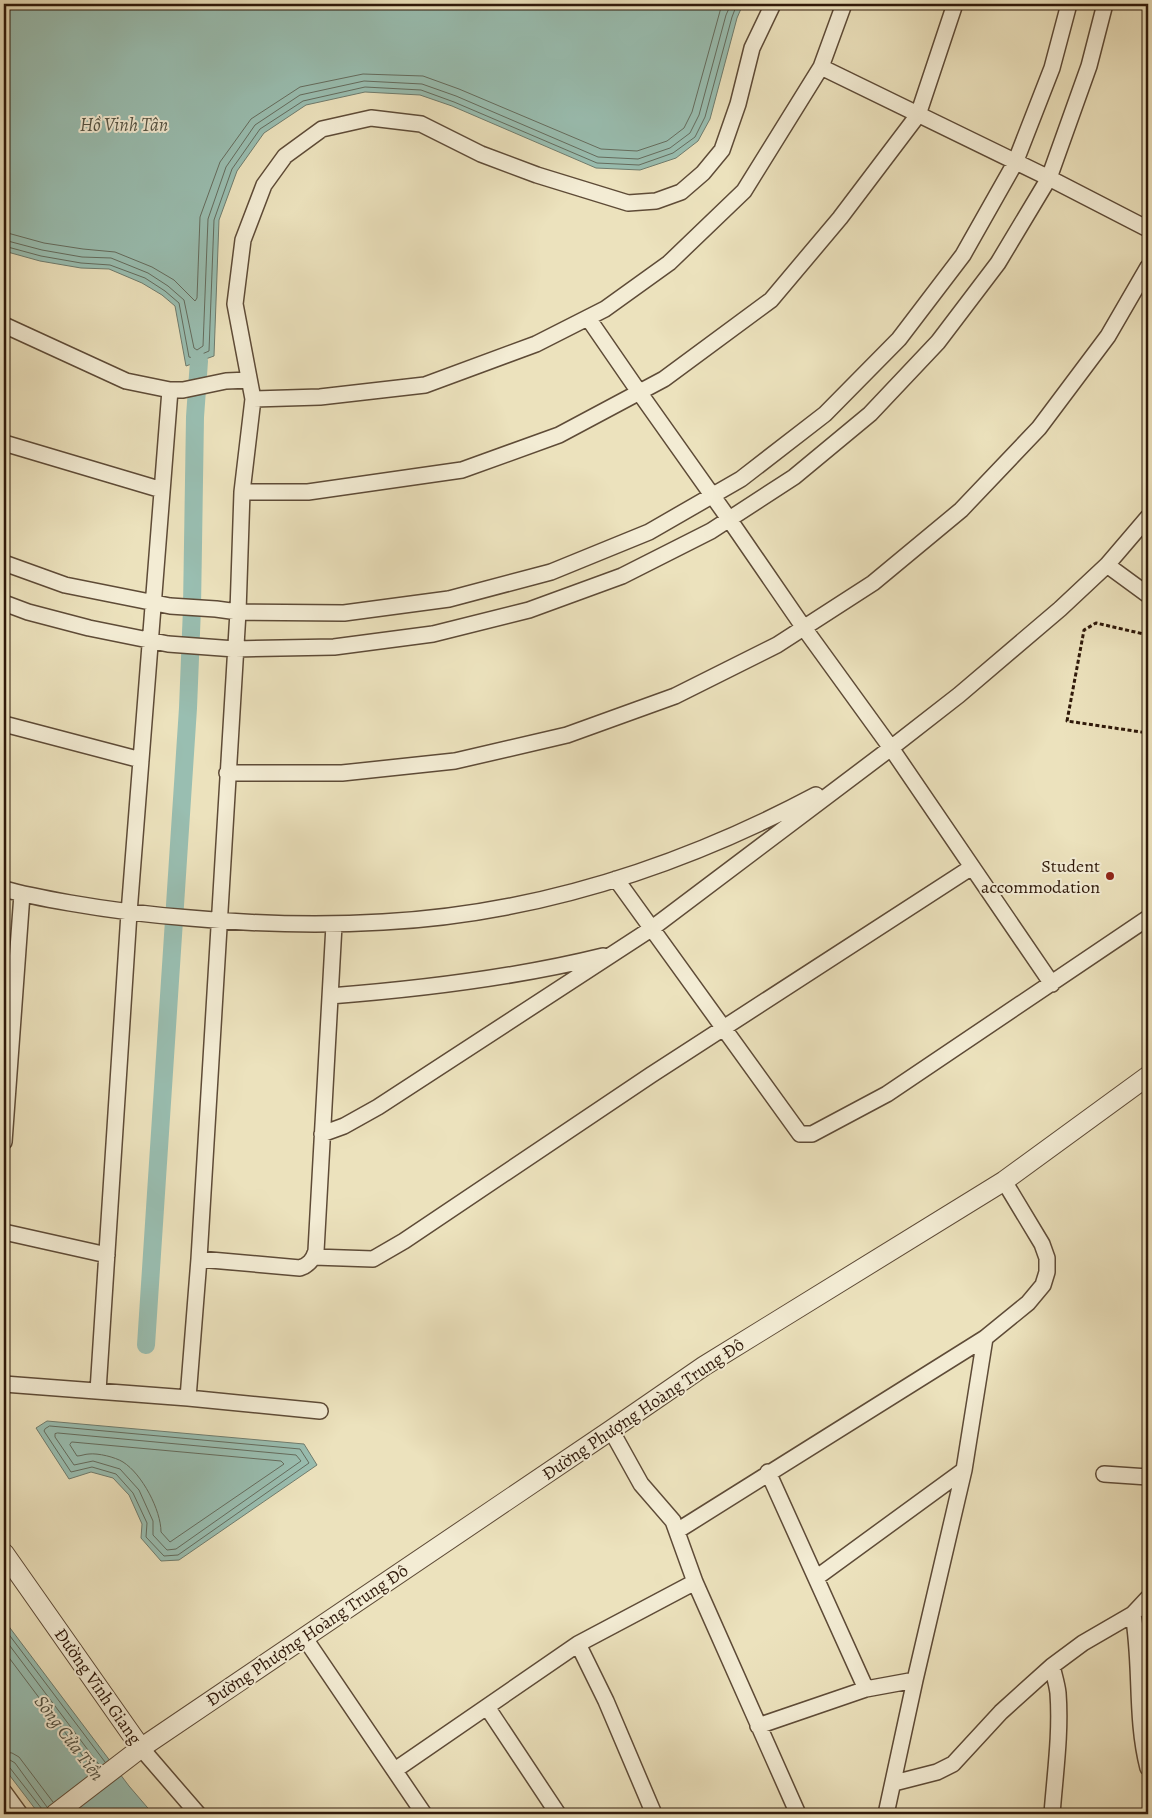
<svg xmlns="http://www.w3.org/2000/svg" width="1152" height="1818" font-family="Alegreya,serif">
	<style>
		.water { fill: #99beb1; stroke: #6f7c6e }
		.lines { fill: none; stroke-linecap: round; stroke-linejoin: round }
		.shore { stroke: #646c5e; stroke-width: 1 }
		.canal { stroke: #99beb1; stroke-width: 18 }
		.minor-casing { stroke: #5e4b37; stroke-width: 18 }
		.tertiary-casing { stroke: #5e4b37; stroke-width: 21 }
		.path { stroke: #2f190a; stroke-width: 3; stroke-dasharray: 4 2.5; stroke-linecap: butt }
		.minor { stroke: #f3ecd4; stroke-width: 15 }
		.tertiary { stroke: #f3ecd4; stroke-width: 19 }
		.poi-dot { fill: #8f2418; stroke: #f3ecd4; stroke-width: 2 }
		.labels { text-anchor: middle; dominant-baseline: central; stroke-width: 4; stroke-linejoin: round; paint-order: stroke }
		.poi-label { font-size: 18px; fill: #2f190a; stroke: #f3ecd4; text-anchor: end }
		.street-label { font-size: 18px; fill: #2f190a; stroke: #f3ecd4 }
		.water-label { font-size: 19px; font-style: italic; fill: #545344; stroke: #f3ecd4 }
	</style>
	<rect width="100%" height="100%" fill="#ece2bd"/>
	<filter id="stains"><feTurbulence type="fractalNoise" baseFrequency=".004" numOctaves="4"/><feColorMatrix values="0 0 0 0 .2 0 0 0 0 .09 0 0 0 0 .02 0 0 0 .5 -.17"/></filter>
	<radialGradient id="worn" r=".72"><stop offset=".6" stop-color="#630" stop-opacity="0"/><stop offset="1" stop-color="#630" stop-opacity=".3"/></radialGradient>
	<path class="water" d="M4,4H743L737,18L710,119L698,141L676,158L640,170L596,168L452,106L420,95L365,92L306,105L264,133L237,171L219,220L214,356L186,366L175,306L162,295L142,283L109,269L81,268L40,261L4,251Z
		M47,1421L304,1444L317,1465L179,1560L161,1561L141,1538L142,1524L129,1495L113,1478L91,1472L69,1479L36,1428Z
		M4,1620L129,1786L153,1814H39L4,1768Z"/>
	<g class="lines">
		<path class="shore" d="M4,232L44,243L83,249L115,252L152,267L174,280L195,301L197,298L200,217L220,162L251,119L300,87L363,74L423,76L459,89L601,149L637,151L667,141L684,128L692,112L722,4
			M4,240L42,250L82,257L111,258L148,273L168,286L184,300L194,348L197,350L203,346L208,219L226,167L255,125L300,95L364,81L422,84L456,96L598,157L638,159L670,148L690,133L699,115L726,15L731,4
			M4,246L41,256L81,263L110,265L145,278L165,291L179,303L189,357L193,358L209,351L214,220L232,169L260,129L303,101L365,87L421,90L454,102L597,163L639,165L673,153L695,137L705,117L732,17L737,4
			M50,1426L300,1449L309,1463L178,1555L164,1556L146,1537L147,1523L133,1493L116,1474L92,1467L71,1472L44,1431L45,1429Z
			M58,1433L296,1455L301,1461L176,1549L167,1550L153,1535V1521L139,1490L120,1469L93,1461L74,1465L55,1437V1434Z
			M72,1442L281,1461L284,1464L170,1542L161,1532C161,1510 142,1474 123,1462C115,1457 98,1453 89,1454C85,1454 81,1456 77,1456L70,1445Z
			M4,1628L105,1762
			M4,1638L100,1766
			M4,1651L94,1771
			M4,1752L12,1753L19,1757L53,1802
			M4,1759L10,1760L15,1763L47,1807
			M4,1765L10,1768L42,1809V1814"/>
		<path class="canal" d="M146,1345L188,708L192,608L195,417L199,361"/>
		<g class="minor-casing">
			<path id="minor" d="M821,67L1049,178L1148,229
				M588,318L639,392L729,519L804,628L891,748L1052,984
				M4,325L126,381L170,390H183L226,381L249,380
				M253,399L235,304L243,240L264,185L285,156L322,129L371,118L421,124L481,154L537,175L628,203L656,201L681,192L703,173L722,150L738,104L752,48L773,4
				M4,443L162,490
				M242,492H308L462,470L559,435L664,379L771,300L840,218L918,115L955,4
				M4,563L65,585L170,606L216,609L238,612L344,613L449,599L551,572L649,532L741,479L825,414L899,339L963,255L1015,163L1052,68L1069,4
				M1107,565L1148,595
				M4,603L28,612L89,628L168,644L235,649L334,647L433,634L529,610L622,576L711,531L794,477L870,414L938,342L998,263L1049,178L1089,66L1105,4
				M4,724L141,760
				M227,773H342L455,761L567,735L675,696L777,645L873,583L961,510L1039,428L1108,336L1148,267
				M616,879L800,1134H812L887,1094L1148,918
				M4,889C25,895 47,899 70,903C110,910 150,915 190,918C254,924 319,926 383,922C535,914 682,866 816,795
				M330,996C421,989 514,978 603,956
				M322,1134L344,1126L378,1107L651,929L891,748L959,695L1060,609L1107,565L1148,517
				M4,1142L22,894
				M4,1232L107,1255
				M314,1257L373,1259L404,1241L651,1075L972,867
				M199,1259L300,1268C309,1265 313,1260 316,1251L334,925
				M4,1384L188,1398L199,1259L238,612L242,492L253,399L320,397L425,385L536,344L605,309L669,263L744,191L821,67L844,4
				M98,1391L129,913L170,390
				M188,1398L320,1411
				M611,1430L641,1484L673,1521L695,1582L798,1814
				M768,1472L866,1689
				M1104,1474L1148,1477
				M677,1531L985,1338L1028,1303L1043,1285L1047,1272V1258L1042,1244L1004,1181
				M816,1578L964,1470
				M1133,1614C1142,1664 1135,1718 1148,1768
				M304,1637L424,1814
				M578,1644L606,1701L654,1814
				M1052,1666C1054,1675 1057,1684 1058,1693C1061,1733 1055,1774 1052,1814
				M487,1707L558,1814
				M758,1726L866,1689L915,1680
				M141,1748L198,1814
				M395,1770L578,1644L695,1582
				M894,1783L937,1772L953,1764L1001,1712L1052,1666L1083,1643L1133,1614L1148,1598
				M4,1792L20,1814
				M886,1814L915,1680L964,1470L985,1338"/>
		</g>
		<g class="tertiary-casing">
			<path id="tertiary" d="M4,1553L141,1748
				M55,1814L141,1748L611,1430L704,1366L1004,1181L1148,1076"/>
		</g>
		<path class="path" d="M1148,635L1096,623L1084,630L1067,721L1148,733"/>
		<use href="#minor" class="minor"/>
		<use href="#tertiary" class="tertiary"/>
	</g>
	<circle class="poi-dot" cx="1110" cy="876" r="5"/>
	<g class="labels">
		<g class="poi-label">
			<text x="1100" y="866">Student<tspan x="1100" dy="21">accommodation</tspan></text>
		</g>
		<g class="street-label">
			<text transform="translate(643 1409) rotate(-34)">Đường Phượng Hoàng Trung Đô</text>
			<text transform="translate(307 1635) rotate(-34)">Đường Phượng Hoàng Trung Đô</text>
			<text transform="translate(98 1686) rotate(55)">Đường Vĩnh Giang</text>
		</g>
		<g class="water-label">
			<text x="124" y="125">Hồ Vinh Tân</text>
			<text transform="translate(69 1738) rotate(53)">Sông Cửa Tiền</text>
		</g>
	</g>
	<rect width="1152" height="1818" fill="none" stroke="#ece2bd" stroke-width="20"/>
	<rect x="5" y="5" width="1142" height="1808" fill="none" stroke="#2f190a" stroke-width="2.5"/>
	<rect x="10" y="10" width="1132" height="1798" fill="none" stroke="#2f190a"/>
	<rect width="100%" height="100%" filter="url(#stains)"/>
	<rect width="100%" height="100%" fill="url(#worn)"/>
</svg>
